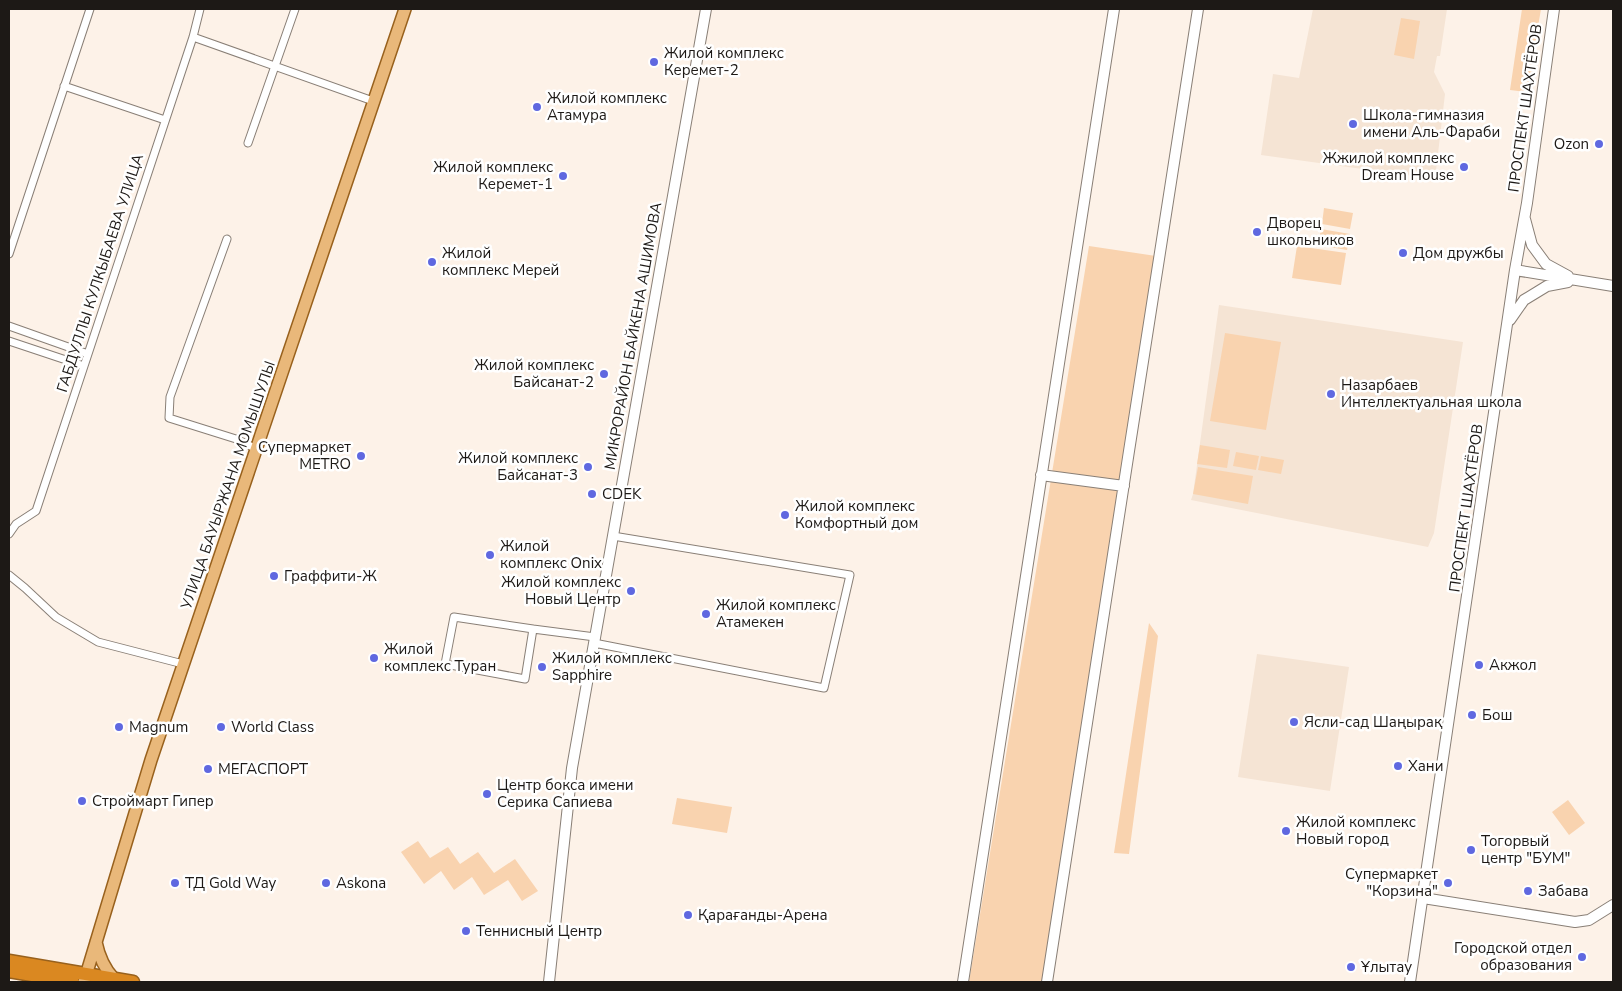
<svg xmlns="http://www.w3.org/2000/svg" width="1622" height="991" font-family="'Nunito Sans',sans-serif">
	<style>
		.built { fill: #f5e4d4 }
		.green { fill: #f9d3af }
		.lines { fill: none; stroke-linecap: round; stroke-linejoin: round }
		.street-casing { stroke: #897f76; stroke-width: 9 }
		.secondary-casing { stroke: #897f76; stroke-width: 12 }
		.primary-casing { stroke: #98611d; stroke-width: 14 }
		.highway-casing { stroke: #98611d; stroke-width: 15 }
		.street { stroke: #fff; stroke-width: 7 }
		.secondary { stroke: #fff; stroke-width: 10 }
		.primary { stroke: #e9b87a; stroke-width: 11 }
		.highway { stroke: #da8821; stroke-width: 12 }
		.poi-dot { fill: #5f68e0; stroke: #fff; stroke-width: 2 }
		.labels { text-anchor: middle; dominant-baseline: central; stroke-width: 5; stroke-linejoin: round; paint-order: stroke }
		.poi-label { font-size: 15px; fill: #1d1916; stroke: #fff; text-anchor: start }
		.street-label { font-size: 15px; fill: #1d1916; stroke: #fff }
	</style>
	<rect width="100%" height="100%" fill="#fdf2e8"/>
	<path class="built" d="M1313,9H1447L1440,56H1437L1434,72L1445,94L1435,179L1261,155L1273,74L1299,78Z
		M1219,305L1463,342L1434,533L1428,547L1191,500L1193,494Z
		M1257,654L1349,667L1330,791L1238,777Z"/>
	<path class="green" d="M1522,9H1541L1527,92L1510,90Z
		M1401,18L1420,21L1414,59L1394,55Z
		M1324,208L1353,213L1350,229L1322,224Z
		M1321,229L1350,234L1347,250L1318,245Z
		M1089,246L1156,256L1042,982H969Z
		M1297,246L1346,253L1341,285L1292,278Z
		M1225,333L1281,342L1266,430L1210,421Z
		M1200,445L1230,450L1227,468L1197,464Z
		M1236,452L1259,456L1256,470L1233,466Z
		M1261,456L1284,460L1281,474L1258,470Z
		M1198,467L1253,476L1248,504L1193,494Z
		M1149,623L1158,636L1129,854L1114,853Z
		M677,798L732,807L727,833L672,824Z
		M1568,800L1585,823L1569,835L1552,812Z
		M418,841L430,858L448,847L460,864L478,852L494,873L515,859L538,891L522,901L508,880L484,895L472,877L454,890L441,871L424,884L401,852Z"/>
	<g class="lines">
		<g class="street-casing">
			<path id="street" d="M193,37L373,101
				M64,86L165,120
				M248,143L295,9
				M227,239L170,397L169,418L236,439L257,449
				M9,254L90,9
				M9,326L88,354
				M9,341L84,366
				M9,534L16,524L36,511L193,37L200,9
				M9,575L25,588L56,617L98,642L183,664
				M533,629L525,679L445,664L454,617L533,629L595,637
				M594,643L824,688L850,575L613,536"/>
		</g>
		<g class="secondary-casing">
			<path id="secondary" d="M1525,219L1532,245L1546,264L1568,276
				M1515,270L1613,286
				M1510,320L1524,300L1547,286L1568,282
				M1041,475L1124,486
				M1423,898L1575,922L1589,920L1613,905
				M549,982L572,768L706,9
				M963,982L1114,9
				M1047,982C1097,658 1147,333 1198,9
				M1410,982L1515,270L1527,203L1554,9"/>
		</g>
		<g class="primary-casing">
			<path id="primary" d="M96,942C99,957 104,968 114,979
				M84,982L151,760L405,9"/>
		</g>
		<g class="highway-casing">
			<path id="highway" d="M9,961L133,982
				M9,971L73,982"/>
		</g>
		<use href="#street" class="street"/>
		<use href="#secondary" class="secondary"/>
		<use href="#primary" class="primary"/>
		<use href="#highway" class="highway"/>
	</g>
	<g class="poi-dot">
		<circle cx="654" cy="62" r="5"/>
		<circle cx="537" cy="107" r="5"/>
		<circle cx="1353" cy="124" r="5"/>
		<circle cx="1599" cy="144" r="5"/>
		<circle cx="1464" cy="167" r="5"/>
		<circle cx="563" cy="176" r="5"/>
		<circle cx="1257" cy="232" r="5"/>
		<circle cx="1403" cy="253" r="5"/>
		<circle cx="432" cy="262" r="5"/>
		<circle cx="604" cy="374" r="5"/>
		<circle cx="1331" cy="394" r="5"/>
		<circle cx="361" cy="456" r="5"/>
		<circle cx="588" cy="467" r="5"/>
		<circle cx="592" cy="494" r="5"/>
		<circle cx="785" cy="515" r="5"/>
		<circle cx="490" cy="555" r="5"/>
		<circle cx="274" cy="576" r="5"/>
		<circle cx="631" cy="591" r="5"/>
		<circle cx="706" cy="614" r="5"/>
		<circle cx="374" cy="658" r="5"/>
		<circle cx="1479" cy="665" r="5"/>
		<circle cx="542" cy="667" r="5"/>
		<circle cx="1472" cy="715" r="5"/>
		<circle cx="1294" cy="722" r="5"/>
		<circle cx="119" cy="727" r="5"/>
		<circle cx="221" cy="727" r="5"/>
		<circle cx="1398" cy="766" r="5"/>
		<circle cx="208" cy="769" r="5"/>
		<circle cx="487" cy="794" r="5"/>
		<circle cx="82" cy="801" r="5"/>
		<circle cx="1286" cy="831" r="5"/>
		<circle cx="1471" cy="850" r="5"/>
		<circle cx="175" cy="883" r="5"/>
		<circle cx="326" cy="883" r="5"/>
		<circle cx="1448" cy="883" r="5"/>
		<circle cx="1528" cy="891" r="5"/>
		<circle cx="688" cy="915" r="5"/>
		<circle cx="466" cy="931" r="5"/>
		<circle cx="1582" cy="957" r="5"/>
		<circle cx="1351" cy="967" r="5"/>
	</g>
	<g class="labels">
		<g class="poi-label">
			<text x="664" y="53">Жилой комплекс<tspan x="664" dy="17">Керемет-2</tspan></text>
			<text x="547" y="98">Жилой комплекс<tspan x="547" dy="17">Атамура</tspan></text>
			<text x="1363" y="115">Школа-гимназия<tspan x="1363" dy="17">имени Аль-Фараби</tspan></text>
			<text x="1589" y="144" text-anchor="end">Ozon</text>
			<text x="1454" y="158" text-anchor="end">Жжилой комплекс<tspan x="1454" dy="17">Dream House</tspan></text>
			<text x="553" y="167" text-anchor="end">Жилой комплекс<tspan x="553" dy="17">Керемет-1</tspan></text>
			<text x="1267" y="223">Дворец<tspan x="1267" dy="17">школьников</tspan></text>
			<text x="442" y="253">Жилой<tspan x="442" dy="17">комплекс Мерей</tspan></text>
			<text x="1413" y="253">Дом дружбы</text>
			<text x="594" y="365" text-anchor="end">Жилой комплекс<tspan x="594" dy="17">Байсанат-2</tspan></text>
			<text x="1341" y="385">Назарбаев<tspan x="1341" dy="17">Интеллектуальная школа</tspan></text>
			<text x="351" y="447" text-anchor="end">Супермаркет<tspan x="351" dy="17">METRO</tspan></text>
			<text x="578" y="458" text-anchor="end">Жилой комплекс<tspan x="578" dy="17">Байсанат-3</tspan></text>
			<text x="602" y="494">CDEK</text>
			<text x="795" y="506">Жилой комплекс<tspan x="795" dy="17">Комфортный дом</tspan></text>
			<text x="500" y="546">Жилой<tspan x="500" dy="17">комплекс Onix</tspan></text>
			<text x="284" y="576">Граффити-Ж</text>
			<text x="621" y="582" text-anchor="end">Жилой комплекс<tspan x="621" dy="17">Новый Центр</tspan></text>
			<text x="716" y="605">Жилой комплекс<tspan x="716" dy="17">Атамекен</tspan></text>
			<text x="384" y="649">Жилой<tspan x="384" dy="17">комплекс Туран</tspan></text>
			<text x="552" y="658">Жилой комплекс<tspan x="552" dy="17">Sapphire</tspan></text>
			<text x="1489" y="665">Акжол</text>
			<text x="1482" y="715">Бош</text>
			<text x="1304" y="722">Ясли-сад Шаңырақ</text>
			<text x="129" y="727">Magnum</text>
			<text x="231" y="727">World Class</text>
			<text x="1408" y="766">Хани</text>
			<text x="218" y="769">МЕГАСПОРТ</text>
			<text x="497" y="785">Центр бокса имени<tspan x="497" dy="17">Серика Сапиева</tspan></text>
			<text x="92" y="801">Строймарт Гипер</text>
			<text x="1296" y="822">Жилой комплекс<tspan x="1296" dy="17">Новый город</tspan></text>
			<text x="1481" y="841">Тогорвый<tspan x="1481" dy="17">центр "БУМ"</tspan></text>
			<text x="1438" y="874" text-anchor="end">Супермаркет<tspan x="1438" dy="17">"Корзина"</tspan></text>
			<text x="185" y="883">ТД Gold Way</text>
			<text x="336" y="883">Askona</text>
			<text x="1538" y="891">Забава</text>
			<text x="698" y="915">Қарағанды-Арена</text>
			<text x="476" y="931">Теннисный Центр</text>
			<text x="1572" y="948" text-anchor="end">Городской отдел<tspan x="1572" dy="17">образования</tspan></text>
			<text x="1361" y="967">Ұлытау</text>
		</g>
		<g class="street-label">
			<text transform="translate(1525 108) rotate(-82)">ПРОСПЕКТ ШАХТЁРОВ</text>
			<text transform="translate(100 273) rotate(-72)">ГАБДУЛЛЫ КУЛКЫБАЕВА УЛИЦА</text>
			<text transform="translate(633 336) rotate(-80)">МИКРОРАЙОН БАЙКЕНА АШИМОВА</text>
			<text transform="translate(228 485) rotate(-71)">УЛИЦА БАУЫРЖАНА МОМЫШУЛЫ</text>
			<text transform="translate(1466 508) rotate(-82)">ПРОСПЕКТ ШАХТЁРОВ</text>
		</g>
	</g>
	<rect width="1622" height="991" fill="none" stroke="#1d1916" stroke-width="20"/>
</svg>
